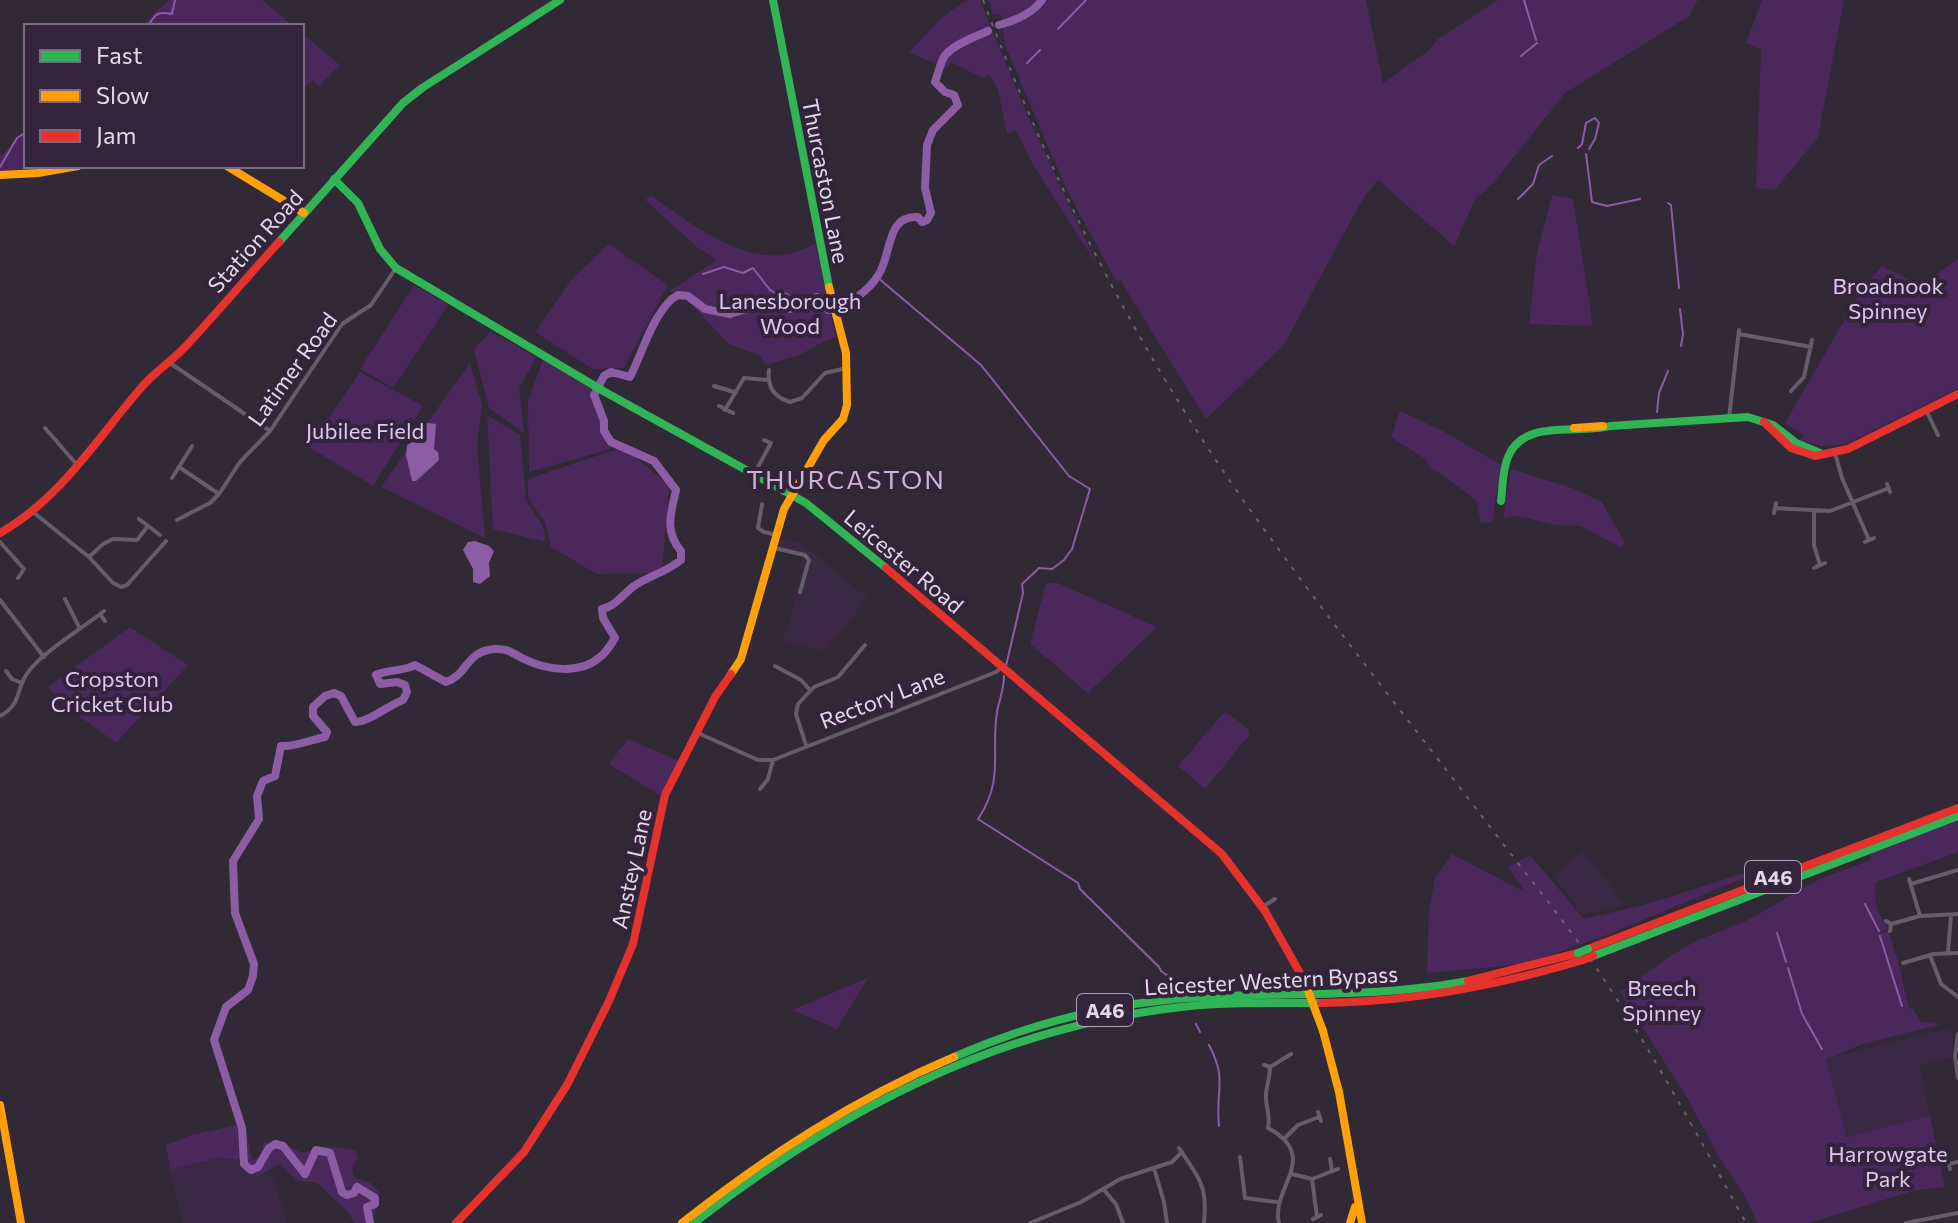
<svg xmlns="http://www.w3.org/2000/svg" width="1958" height="1223" font-family="Commissioner,sans-serif">
	<style>
		.built { fill: #3a2844 }
		.green { fill: #4a285c }
		.water { fill: #8c5ca5 }
		.lines { fill: none; stroke-linecap: round; stroke-linejoin: round }
		.stream { stroke: #8c5ca5; stroke-width: 2 }
		.river { stroke: #8c5ca5; stroke-width: 8 }
		.street { stroke: #655d69; stroke-width: 4 }
		.fast { stroke: #30b455; stroke-width: 8 }
		.slow { stroke: #ff9f0a; stroke-width: 8 }
		.jam { stroke: #e5322d; stroke-width: 8 }
		.rail { stroke: #68606c; stroke-width: 2; stroke-dasharray: 4 8; stroke-linecap: butt }
		.fast-bridge { stroke: #30b455; stroke-width: 8 }
		.slow-bridge { stroke: #ff9f0a; stroke-width: 8 }
		.jam-bridge { stroke: #e5322d; stroke-width: 8 }
		.labels { text-anchor: middle; dominant-baseline: central; stroke-width: 8; stroke-linejoin: round; paint-order: stroke }
		.shield { fill: #33233b; stroke: #aea2b5; stroke-width: 2 }
		.shield-label { font-size: 20px; font-weight: bold; fill: #e3d8e9 }
		.street-label { font-size: 22px; fill: #e3d8e9; stroke: #33233b }
		.park-label { font-size: 22px; fill: #e1c6f0; stroke: #33233b }
		.quarter-label { font-size: 26px; letter-spacing: 2px; fill: #c9b5d5; stroke: #33233b }
	</style>
	<rect width="100%" height="100%" fill="#312935"/>
	<path class="built" d="M780,539L801,543L868,598L825,652L783,641L804,570L798,568L802,557L778,551Z
		M1583,850L1625,904L1583,915L1553,876Z
		M1950,1028L1953,1038L1952,1057L1919,1065L1931,1117L1847,1137L1826,1059Z
		M217,1158L242,1160L274,1179L287,1223H183L170,1170Z"/>
	<path class="green" d="M169,0H262L293,26H141Z
		M966,0H980L1025,110L1098,267L1032,163L1016,130L1007,134L998,89L989,75L983,78L951,62L946,69L909,52L943,17Z
		M989,0H1366L1383,83L1428,51L1438,39L1498,0H1698L1689,16L1565,93L1493,183L1475,200L1454,246L1378,180L1365,196L1350,222L1284,345L1206,419L1120,280L1117,283L1068,192L1043,135L1005,45L1001,15L992,14Z
		M1762,0H1844L1818,137L1775,190L1756,188L1761,50L1746,43Z
		M302,33L340,65L318,87L313,80L302,90Z
		M26,131V166H48L0,172V157Z
		M651,195C694,226 760,280 815,243L836,338L824,341L800,355L769,364H766L759,355L729,344L682,295L670,291L717,260L697,247L647,202L646,199Z
		M1552,195L1573,199L1593,326L1529,324L1537,253Z
		M609,244L668,285L624,368L593,369L535,332L572,279Z
		M1958,259V388L1845,444L1821,446L1801,440L1803,435L1785,423L1864,286L1882,266L1908,279L1926,282Z
		M414,285L448,305L393,388L360,369Z
		M490,331L536,357L519,389L524,433L489,408L474,350Z
		M543,360L591,389L611,449L529,472L528,400Z
		M470,363L482,405L477,444L485,538L381,487Z
		M360,372L423,406L373,486L309,447Z
		M1400,411L1443,431L1501,465L1492,522L1481,523L1476,501L1471,496L1429,466L1425,459L1391,437Z
		M487,415L520,435L526,500L543,526L546,542L493,529Z
		M623,447L669,485L662,573L597,574L551,547L545,522L528,498V479Z
		M1511,469L1572,488L1602,502L1624,541L1622,548L1580,526L1557,525L1517,516L1503,519Z
		M1046,583H1058L1157,627L1088,693L1030,644Z
		M130,627L188,665L116,743L63,704L48,687Z
		M1225,711L1248,729L1250,734L1205,789L1178,766Z
		M628,739L681,762L661,796L609,764Z
		M1958,819V852L1876,882C1873,900 1877,913 1888,928L1878,934L1888,931L1899,964L1909,1009L1912,1008L1919,1018L1918,1021L1942,1024L1860,1045L1826,1059L1847,1137L1930,1116L1945,1187L1916,1190L1809,1223H1757L1745,1196L1717,1154L1689,1101L1620,992L1670,956L1698,940L1746,921L1820,879L1871,860L1870,852Z
		M1452,854L1525,892L1508,867L1530,855L1584,919L1651,903L1796,856L1607,935L1525,964L1427,973L1429,910L1435,878Z
		M868,978L837,1029L792,1010Z
		M245,1123L252,1160L259,1157L264,1142L286,1145L302,1153L326,1146L355,1150L358,1158L352,1168L354,1178L369,1182L379,1192L373,1223H354L348,1212L317,1183L296,1180L280,1164L258,1176L244,1169L242,1160L217,1158L170,1170L166,1145L191,1135Z"/>
	<path class="water" d="M421,422L436,424L434,449L438,452L439,460L416,481H412L406,455L407,445L413,441L415,431Z
		M475,541L489,546L494,551L489,563L490,576L480,584L473,582V569L463,550L468,542Z"/>
	<g class="lines">
		<path class="stream" d="M1524,0L1536,40
			M148,26C156,14 156,11 172,14L175,0
			M1058,29L1086,0
			M1521,56L1537,43
			M1027,63L1040,50
			M1578,148L1582,144L1586,123L1595,118L1599,123L1595,139L1589,149
			M1586,154L1592,202L1607,206L1640,199
			M0,167L17,138L26,132
			M1518,199L1533,184L1539,165L1552,156
			M1668,203L1671,205L1679,288
			M703,274L724,267L743,273L753,268L770,290L779,295
			M877,277L981,365L1069,476L1090,489L1072,549L1064,560L1052,569L1039,568L1022,584L1023,593L1006,666
			M1680,309L1683,334L1681,346
			M1657,412L1659,393L1668,371
			M1004,676C1004,687 1001,696 998,707C989,748 1006,778 978,819L1078,883L1080,889L1159,967L1161,971L1174,980
			M1865,904L1879,931
			M1777,933L1786,962
			M1880,936L1902,1006
			M1788,968L1802,1014L1822,1049
			M1196,1024L1200,1032
			M1209,1045C1228,1081 1215,1089 1219,1126"/>
		<path class="river" d="M999,25C1014,21 1033,13 1042,0
			M370,1223L367,1207L375,1204V1198L357,1187L354,1193L347,1195L342,1192L330,1153L316,1150L305,1174L283,1146L275,1144L269,1148L258,1167L251,1170L244,1164L242,1128L214,1040L226,1007L248,990L253,976L254,964L235,913L233,861L259,819L257,796L263,781L275,776L281,746C295,747 310,740 325,737L327,732L313,716V707L325,696L334,693L341,696L355,722C371,721 387,706 403,700L407,692L405,685L397,682L380,684L376,675C389,669 402,672 415,665L446,682C469,674 465,651 495,649C507,648 514,654 524,659C546,670 580,675 600,657C606,653 611,644 615,638L603,618L602,609C616,606 622,595 634,586C650,575 665,573 681,560V551C664,531 671,513 676,490L654,461L611,442L604,431V421L594,395L604,376L611,372L630,377C642,354 655,307 678,295L688,296L705,309L730,314L756,306L776,307L778,296L782,295L786,297L787,307L790,309L817,297L828,310C848,306 869,291 879,274C892,253 886,215 918,217L922,222L927,220L931,213L925,188L927,145L933,130L958,105L954,95L945,92L935,82C938,74 940,64 944,57C951,45 977,36 988,31"/>
		<path class="street" d="M1739,334L1811,347
			M170,363L270,431
			M769,370C767,386 774,397 790,402L802,398L825,373L847,368
			M714,386L734,392
			M1791,391L1804,377L1812,340
			M719,406L733,413
			M725,410L744,378L768,380
			M1926,410L1938,435
			M1729,418L1739,330
			M45,428L78,466
			M1835,453L1842,478L1869,540
			M179,467L219,494
			M753,476L771,443L764,440
			M172,478L192,446
			M1887,484L1890,492
			M762,504L758,528L764,532L777,535
			M1775,508L1830,511L1889,488
			M33,512L89,557L113,583L121,587L127,585L166,541
			M1774,513L1776,503
			M1814,513V545L1820,565
			M139,519L160,535
			M177,520L210,503L219,494L240,462L270,431L342,324L371,305L396,268
			M0,542L24,569L18,578
			M1865,542L1874,538
			M774,548L805,555L809,560L800,592
			M89,557L103,544L113,539L137,540L148,526
			M1814,568L1825,563
			M65,599L80,629
			M0,600L44,657
			M100,614L105,621
			M775,666L801,680L810,690
			M6,671L12,679L22,683
			M0,716C22,703 15,693 26,675C39,654 83,628 104,611
			M698,733L758,760H773L996,672L1001,668
			M806,745L796,714L798,704L814,687L838,677L865,645
			M760,789L768,779L773,760
			M1909,879L1920,916
			M1911,884L1958,870
			M1262,907L1275,899
			M1886,921L1891,924L1890,931
			M1891,924L1920,916L1958,914
			M1948,952L1951,915
			M1930,955L1941,984L1958,997
			M1903,963L1934,954L1958,953
			M1958,1034L1955,1056L1958,1078
			M1264,1065L1270,1067C1270,1077 1267,1085 1266,1094C1265,1106 1271,1116 1268,1128C1322,1157 1270,1188 1279,1223
			M1270,1067L1291,1054
			M1318,1112L1321,1121
			M1285,1138L1298,1125L1319,1117
			M1179,1148C1198,1177 1208,1184 1204,1223
			M1240,1157L1245,1198L1276,1202
			M1330,1159L1332,1171
			M1947,1159L1950,1169
			M1948,1164L1958,1162
			M1154,1168L1164,1202L1167,1223
			M1292,1174L1312,1179L1317,1217
			M1312,1179L1338,1169
			M1103,1189L1116,1204L1123,1223
			M1313,1219L1321,1215
			M1030,1223L1081,1202L1120,1179L1172,1162L1182,1152
			M1906,1223L1958,1213"/>
		<path class="fast" d="M773,0L829,287
			M334,179L358,203L380,249L396,268L605,392L806,503L886,568
			M279,242L403,103L422,88L560,0
			M1501,501C1503,487 1502,471 1508,457C1524,418 1577,435 1610,426L1748,417L1773,425L1796,443L1820,453
			M1593,956L1958,816
			M954,1057C1031,1023 1116,1002 1201,997C1292,992 1377,998 1468,981
			M694,1223C839,1110 996,1028 1181,1007C1227,1002 1274,1003 1321,1003"/>
		<path class="slow" d="M227,166L304,213
			M0,175L38,173L78,166
			M1574,428L1603,426
			M731,674L741,659L784,509L824,440L843,419L847,405L846,353L829,287
			M1323,1031L1339,1092L1362,1223
			M0,1105L21,1223
			M682,1223C767,1156 854,1099 954,1057
			M1350,1223L1355,1207"/>
		<path class="jam" d="M1764,422L1791,448L1815,456L1848,449L1958,394
			M0,533C60,499 96,440 140,389C153,373 171,362 185,347C217,313 247,277 279,242
			M886,568L1222,854L1265,911L1304,980
			M1588,949L1958,808
			M1468,981L1578,953
			M1321,1003C1411,1002 1497,986 1583,960
			M456,1223L524,1152L567,1085L609,1001L633,944L665,795L715,697L731,674"/>
		<path class="rail" d="M983,0C1047,170 1129,334 1232,484C1315,603 1406,717 1494,832C1528,877 1564,920 1595,966C1651,1049 1698,1136 1746,1223"/>
		<path class="fast-bridge" d="M1578,953L1588,949"/>
		<path class="slow-bridge" d="M1304,980L1323,1031"/>
		<path class="jam-bridge" d="M1583,960L1593,956"/>
	</g>
	<g class="labels">
		<g class="shield">
			<rect x="1745" y="861" width="56" height="32" rx="6"/>
			<rect x="1077" y="994" width="56" height="32" rx="6"/>
		</g>
		<g class="shield-label">
			<text x="1773" y="877">A46</text>
			<text x="1105" y="1010">A46</text>
		</g>
		<g class="street-label">
			<text transform="translate(826 181) rotate(79)">Thurcaston Lane</text>
			<text transform="translate(255 241) rotate(-48)">Station Road</text>
			<text transform="translate(292 369) rotate(-54)">Latimer Road</text>
			<text transform="translate(904 561) rotate(40)">Leicester Road</text>
			<text transform="translate(882 698) rotate(-21)">Rectory Lane</text>
			<text transform="translate(631 869) rotate(-78)">Anstey Lane</text>
			<text transform="translate(1271 980) rotate(-3)">Leicester Western Bypass</text>
		</g>
		<g class="park-label">
			<text x="1888" y="285">Broadnook<tspan x="1888" dy="25">Spinney</tspan></text>
			<text x="790" y="300">Lanesborough<tspan x="790" dy="25">Wood</tspan></text>
			<text x="365" y="430">Jubilee Field</text>
			<text x="112" y="678">Cropston<tspan x="112" dy="25">Cricket Club</tspan></text>
			<text x="1662" y="987">Breech<tspan x="1662" dy="25">Spinney</tspan></text>
			<text x="1888" y="1153">Harrowgate<tspan x="1888" dy="25">Park</tspan></text>
		</g>
		<g class="quarter-label">
			<text x="846" y="478">THURCASTON</text>
		</g>
	</g>
	<rect x="24" y="24" width="280" height="144" fill="#33233b" stroke="#796b81" stroke-width="2"/>
	<rect x="40" y="50" width="40" height="12" fill="#30b455" stroke="#796b81" stroke-width="2"/>
	<text x="96" y="64" font-size="24" fill="#e3d8e9">Fast</text>
	<rect x="40" y="90" width="40" height="12" fill="#ff9f0a" stroke="#796b81" stroke-width="2"/>
	<text x="96" y="104" font-size="24" fill="#e3d8e9">Slow</text>
	<rect x="40" y="130" width="40" height="12" fill="#e5322d" stroke="#796b81" stroke-width="2"/>
	<text x="96" y="144" font-size="24" fill="#e3d8e9">Jam</text>
</svg>
